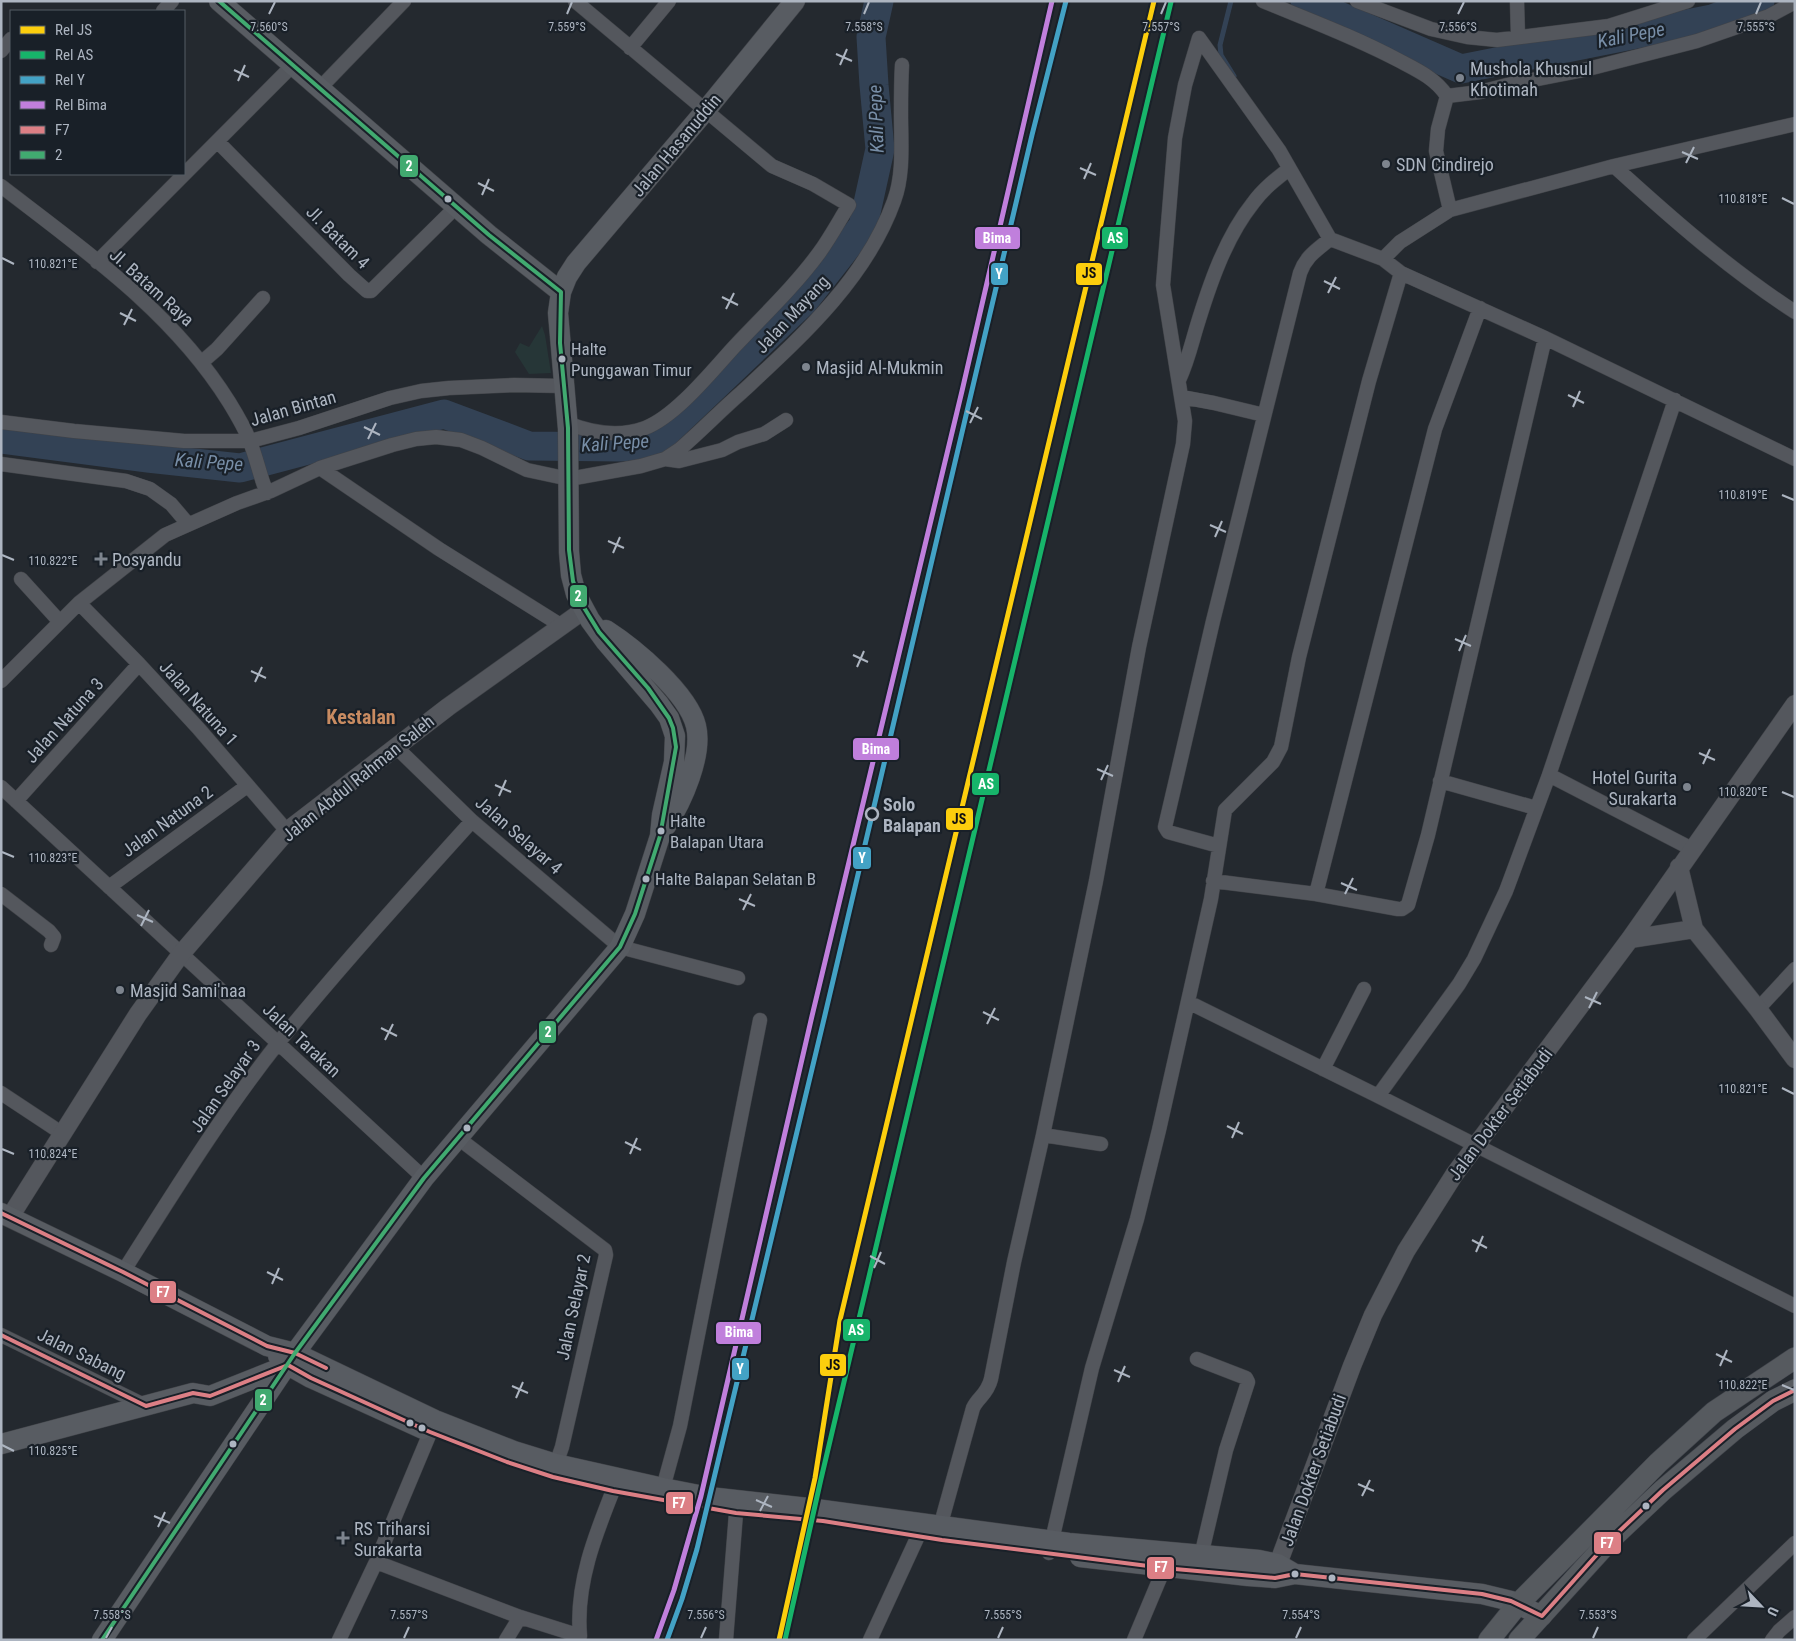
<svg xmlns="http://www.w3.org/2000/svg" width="1796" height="1641" font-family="'Roboto Condensed',sans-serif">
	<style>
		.green { fill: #263637 }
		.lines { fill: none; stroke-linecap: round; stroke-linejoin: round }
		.stream { stroke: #334255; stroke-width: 5 }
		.river { stroke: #334255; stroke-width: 29 }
		.minor-casing { stroke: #404348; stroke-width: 15 }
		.tertiary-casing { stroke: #404348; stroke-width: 19 }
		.secondary-casing { stroke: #404348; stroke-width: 21 }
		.primary-casing { stroke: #41454c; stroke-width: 22 }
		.minor { stroke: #54575d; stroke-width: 14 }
		.tertiary { stroke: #54575d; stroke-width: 18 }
		.secondary { stroke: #585c62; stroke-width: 20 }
		.primary { stroke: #565a5f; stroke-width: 21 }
		.bus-1-casing { stroke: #192028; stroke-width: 8 }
		.bus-2-casing { stroke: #192028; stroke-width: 8 }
		.bus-1 { stroke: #dc7f85; stroke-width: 4 }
		.bus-2 { stroke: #41aa70; stroke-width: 4 }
		.rail-1-casing { stroke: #192028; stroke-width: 9 }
		.rail-2-casing { stroke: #192028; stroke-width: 9 }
		.rail-3-casing { stroke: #192028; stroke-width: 9 }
		.rail-4-casing { stroke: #192028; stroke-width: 9 }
		.rail-1 { stroke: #fcce0d; stroke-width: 5 }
		.rail-2 { stroke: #17b46a; stroke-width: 5 }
		.rail-3 { stroke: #43a2c5; stroke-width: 5 }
		.rail-4 { stroke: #c07fdc; stroke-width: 5 }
		.ticks { fill: none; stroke: #adb5c1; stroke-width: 2 }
		.poi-dot { fill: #7d848e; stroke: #192028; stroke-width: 2 }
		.bus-dot { fill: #adb5c1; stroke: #192028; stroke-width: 2 }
		.stop-dot { fill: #192028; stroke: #adb5c1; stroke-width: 2.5 }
		.labels { text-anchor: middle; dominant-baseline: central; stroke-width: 4.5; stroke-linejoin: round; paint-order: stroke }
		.bus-label { font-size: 17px; fill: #adb5c1; stroke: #192028; text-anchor: start }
		.poi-label { font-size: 18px; fill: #adb5c1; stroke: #192028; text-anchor: start }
		.street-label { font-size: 18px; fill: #adb5c1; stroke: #192028 }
		.stop-label { font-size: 18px; font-weight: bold; fill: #adb5c1; stroke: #192028; text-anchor: start }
		.water-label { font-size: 19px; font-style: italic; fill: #788ea7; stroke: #192028 }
		.quarter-label { font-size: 20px; font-weight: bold; fill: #c88b61; stroke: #192028 }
		.ticks-label { font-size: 12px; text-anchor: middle; fill: #adb5c1; stroke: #192028; stroke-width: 4.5; stroke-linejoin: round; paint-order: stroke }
		.line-badge { stroke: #192028; stroke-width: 2 }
		.badge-label { font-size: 14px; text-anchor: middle; font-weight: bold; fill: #fff }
		.pale-badge-label { font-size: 14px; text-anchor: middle; font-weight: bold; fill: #111 }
	</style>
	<rect width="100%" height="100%" fill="#24292f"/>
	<path class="green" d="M542,326L545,335L551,373L529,374L515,352L520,343L529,347Z"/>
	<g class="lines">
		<path class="stream" d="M1231,1L1220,45L1221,55L1234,76"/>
		<path class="river" d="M1305,1L1461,69L1712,19L1760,1
			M1,439L148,458L240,468L444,414L529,446L621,447L654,444L804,301L863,226L880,149L874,85L871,37L879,1"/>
		<g class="minor-casing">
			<path id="minor" d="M1263,1C1309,20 1355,37 1398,60C1417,70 1435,78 1447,96L1480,92L1511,84L1584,70L1697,41L1769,16L1795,2
				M1357,1L1431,29L1467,37L1497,40L1609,26L1688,1
				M1517,1L1518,37
				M163,11L172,1
				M1199,38L1279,150L1330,239L1383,259L1400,242L1450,210L1614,166L1795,124
				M630,48L669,1
				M1,51L11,39
				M319,89L404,1
				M1447,96L1438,129L1436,151L1450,210
				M218,142L349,275L367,291H371L375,287L456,207
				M1614,166C1671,218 1729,269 1795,312
				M1,186C84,250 173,312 229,402C237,415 245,428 250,442C257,459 260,477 267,493
				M1383,259L1401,273L1545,338L1795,459
				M97,262L293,65
				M202,362L217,349L263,298
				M1179,380C1187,363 1191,346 1196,329C1209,286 1225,238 1253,203C1263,189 1276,179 1289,169
				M1182,397L1214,403L1264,415
				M1,422L74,431L184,441H250L299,428L390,398L421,391L449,388L514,385L564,386
				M567,423C592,433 618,438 645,428C676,416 712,371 734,347C763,316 794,287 819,253C830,238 839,221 849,205L813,184L772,166L575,1
				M665,459L679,461L722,450L738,442L764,434L786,420
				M1,464L126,481L150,489L171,504L188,524
				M320,468L439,549L562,626
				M21,579L60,622
				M79,603L139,664L199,729L287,831
				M1,681L79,603L165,535L237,503L271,491L320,468L392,445L416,439L436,437L461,440L482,448L527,470L569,479L641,466L665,459L680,449C702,430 721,410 742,392C801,337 866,279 894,201C904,174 901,143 901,114C901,98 901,82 902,65
				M396,747L472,821L620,947L738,978
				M1549,775L1692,849
				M1440,781L1536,808
				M1,787L424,1178
				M16,801L139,664
				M1219,846L1168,832L1165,827L1213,621L1300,273C1306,256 1317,250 1330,239
				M1213,881L1316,894L1398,909H1402L1408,905L1428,835L1545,338
				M109,887L247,786
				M1,894L49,931L54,937L51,945
				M1316,894L1435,429L1480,308
				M1188,1002L1378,1096L1459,984L1474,959L1506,891L1549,775L1675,400
				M1758,1009L1795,969
				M1323,1069L1364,989
				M1,1093L63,1134
				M1378,1096L1795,1306
				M1043,1135L1101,1144
				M458,1138L605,1250L606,1255L562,1447L556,1464
				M123,1272C172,1195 221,1115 278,1043C340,967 406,894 472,821
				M1,1335L146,1406
				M1197,1359L1246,1378L1248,1382L1226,1450L1201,1556
				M663,1488L680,1426L760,1020
				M940,1527L973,1408C978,1397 987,1395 991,1379L1014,1262L1043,1135L1096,881L1139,647L1183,444L1185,421L1163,285L1175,138L1185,85L1199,38
				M1049,1553L1092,1368L1137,1219L1159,1130L1211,899L1225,810L1273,762L1281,747L1299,657L1369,381L1401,273
				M376,1562L520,1617
				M339,1640L376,1562L435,1421
				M506,1640L520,1617L580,1636C575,1581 598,1528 618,1478
				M726,1640L736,1513
				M870,1640L918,1536L921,1524
				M1134,1640L1168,1559
				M1694,1640L1795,1543
				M1772,1640L1779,1631L1795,1617"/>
		</g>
		<g class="tertiary-casing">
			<path id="tertiary" d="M1679,867L1694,929L1758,1009L1795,1059
				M1630,939L1694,929
				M10,1217L138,1014L181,954L287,831L448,707L584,610
				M1275,1578L1278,1564L1352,1366L1373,1315L1406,1251L1454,1175L1630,939L1795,704"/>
		</g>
		<g class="secondary-casing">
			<path id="secondary" d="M219,1L489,235L561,292
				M606,630C634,648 688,693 696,726C703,755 682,802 666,826
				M1,1213L123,1272L267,1346L295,1353L435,1420L514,1451L556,1464L663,1488L709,1497L808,1508L1069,1543L1259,1560L1278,1564L1295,1574
				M278,1356L288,1365L311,1378L423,1429
				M1,1444L193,1393L210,1396L288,1365
				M1080,1557L1248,1576L1275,1578L1295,1574L1482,1594L1511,1601L1542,1616
				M102,1640L295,1353L424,1178L620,947L635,914L660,836L662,815L674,762L675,736L669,718L659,704L606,642L590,620L576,594L571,575L569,552L568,429L558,313L561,292L567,277L576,263L706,110L795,1"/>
		</g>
		<g class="primary-casing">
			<path id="primary" d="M1489,1640L1518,1604L1658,1463L1714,1412L1795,1358
				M1519,1640L1611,1539L1663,1490L1735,1429L1773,1401L1795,1390"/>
		</g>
		<use href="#minor" class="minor"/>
		<use href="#tertiary" class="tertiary"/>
		<use href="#secondary" class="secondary"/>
		<use href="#primary" class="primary"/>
		<g class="bus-1-casing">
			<path id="bus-1" d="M1,1213L123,1272L267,1346L295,1353L326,1368
				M1,1335L146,1406L193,1393L210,1396L288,1365L311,1378L430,1432L507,1462L553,1477L613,1491L736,1513L823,1521L942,1540L1164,1568L1275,1578L1295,1574L1482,1594L1511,1601L1542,1616L1611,1539L1663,1490L1735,1429L1773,1401L1795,1390"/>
		</g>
		<g class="bus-2-casing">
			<path id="bus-2" d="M102,1640L295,1353L424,1178L620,947L635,914L660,836L676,747L673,728L669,718L648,688L599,632L580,601L573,581L569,550L568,428L560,343L561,292L489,235L219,1"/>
		</g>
		<use href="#bus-1" class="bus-1"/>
		<use href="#bus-2" class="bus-2"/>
		<g class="rail-1-casing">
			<path id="rail-1" d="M779,1640L815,1478L840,1320L1154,1"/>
		</g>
		<g class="rail-2-casing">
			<path id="rail-2" d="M785,1640L821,1479L1171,2"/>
		</g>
		<g class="rail-3-casing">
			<path id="rail-3" d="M667,1640L682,1599L697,1549L824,1019L1032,135L1066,1"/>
		</g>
		<g class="rail-4-casing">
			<path id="rail-4" d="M656,1640L674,1590L701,1496L812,1016L962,391L1052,1"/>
		</g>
		<use href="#rail-1" class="rail-1"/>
		<use href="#rail-2" class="rail-2"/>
		<use href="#rail-3" class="rail-3"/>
		<use href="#rail-4" class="rail-4"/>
	</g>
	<path class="ticks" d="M269,14L275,2M567,14L572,2M864,14L869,2M1161,14L1166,2M1458,14L1464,2M1756,14L1761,2M836,54L852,61M840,65L847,49M234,70L249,77M238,81L245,65M1682,152L1698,159M1686,163L1694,147M1080,168L1096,175M1084,179L1091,163M478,183L494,191M482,195L489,179M1782,198L1794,204M2,258L14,264M1324,281L1340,289M1328,293L1336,277M722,297L738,305M726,309L734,293M120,313L136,321M124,325L132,309M1568,395L1584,403M1573,407L1580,391M966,411L982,419M970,423L978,407M364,427L380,435M368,439L376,423M1782,495L1794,500M1210,525L1226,532M1215,537L1222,521M608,541L624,548M613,553L620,537M2,555L14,560M1455,639L1471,646M1459,651L1466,635M853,655L868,662M857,667L864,651M251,671L266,678M255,682L262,667M1699,753L1715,760M1703,764L1710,749M1097,769L1113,776M1101,780L1108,765M495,785L511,792M1782,792L1794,797M499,796L506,780M2,852L14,857M1341,883L1357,890M1345,894L1353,878M739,899L755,906M743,910L751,894M137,915L153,922M141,926L149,910M1585,997L1601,1004M1589,1008L1597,992M983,1012L999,1020M987,1024L995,1008M381,1028L397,1036M385,1040L393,1024M1782,1088L1794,1094M1227,1126L1243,1134M1232,1138L1239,1122M625,1142L641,1150M2,1149L14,1154M630,1154L637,1138M1472,1240L1487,1248M1476,1252L1483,1236M870,1256L885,1264M874,1268L881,1252M267,1272L283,1280M272,1284L279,1268M1716,1354L1732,1362M1720,1366L1727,1350M1114,1370L1130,1377M1118,1382L1125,1366M1782,1385L1794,1390M512,1386L528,1393M516,1398L523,1382M2,1445L14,1451M1358,1484L1374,1491M1362,1496L1370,1480M756,1500L772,1507M760,1511L768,1496M154,1516L170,1523M158,1527L165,1512M106,1638L112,1627M404,1638L409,1627M701,1638L706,1627M998,1638L1003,1627M1296,1638L1301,1627M1593,1638L1598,1627"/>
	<g class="poi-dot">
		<circle cx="1460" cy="78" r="5"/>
		<circle cx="1386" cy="164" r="5"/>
		<circle cx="806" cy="367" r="5"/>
		<path d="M98.5 551.5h5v5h5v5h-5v5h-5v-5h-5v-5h5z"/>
		<circle cx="1687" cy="787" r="5"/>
		<circle cx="120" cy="990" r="5"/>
		<path d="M340.5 1530.5h5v5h5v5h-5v5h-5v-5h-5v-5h5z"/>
	</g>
	<g class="bus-dot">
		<circle cx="448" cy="199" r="4.5"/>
		<circle cx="562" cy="359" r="4.5"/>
		<circle cx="661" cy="831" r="4.5"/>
		<circle cx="646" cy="879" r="4.5"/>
		<circle cx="467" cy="1128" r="4.5"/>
		<circle cx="410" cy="1423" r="4.5"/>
		<circle cx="422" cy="1428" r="4.5"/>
		<circle cx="233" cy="1444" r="4.5"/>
		<circle cx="1646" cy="1506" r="4.5"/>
		<circle cx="1295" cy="1574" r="4.5"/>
		<circle cx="1332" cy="1578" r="4.5"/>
	</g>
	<circle class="stop-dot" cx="872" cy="814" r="6"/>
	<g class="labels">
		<g class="bus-label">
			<text x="571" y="349">Halte<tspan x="571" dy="21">Punggawan Timur</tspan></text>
			<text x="670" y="821">Halte<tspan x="670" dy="21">Balapan Utara</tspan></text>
			<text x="655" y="879">Halte Balapan Selatan B</text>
		</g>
		<g class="poi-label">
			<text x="1470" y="68">Mushola Khusnul<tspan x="1470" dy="21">Khotimah</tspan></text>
			<text x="1396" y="164">SDN Cindirejo</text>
			<text x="816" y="367">Masjid Al-Mukmin</text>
			<text x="112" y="559">Posyandu</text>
			<text x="1677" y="777" text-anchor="end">Hotel Gurita<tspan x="1677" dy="21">Surakarta</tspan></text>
			<text x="130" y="990">Masjid Sami'naa</text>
			<text x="354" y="1528">RS Triharsi<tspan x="354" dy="21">Surakarta</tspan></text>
		</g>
		<g class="street-label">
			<text transform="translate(676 145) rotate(-50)">Jalan Hasanuddin</text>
			<text transform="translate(338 237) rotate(45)">Jl. Batam 4</text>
			<text transform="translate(152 287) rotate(42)">Jl. Batam Raya</text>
			<text transform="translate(792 314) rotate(-47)">Jalan Mayang</text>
			<text transform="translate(293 408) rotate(-16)">Jalan Bintan</text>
			<text transform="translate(199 703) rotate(48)">Jalan Natuna 1</text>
			<text transform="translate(64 720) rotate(-48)">Jalan Natuna 3</text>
			<text transform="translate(358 778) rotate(-39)">Jalan Abdul Rahman Saleh</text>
			<text transform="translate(167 821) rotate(-36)">Jalan Natuna 2</text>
			<text transform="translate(519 835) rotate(41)">Jalan Selayar 4</text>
			<text transform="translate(302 1040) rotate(43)">Jalan Tarakan</text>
			<text transform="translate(225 1086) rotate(-55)">Jalan Selayar 3</text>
			<text transform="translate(1500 1114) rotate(-53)">Jalan Dokter Setiabudi</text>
			<text transform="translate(573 1307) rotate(-78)">Jalan Selayar 2</text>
			<text transform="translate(82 1354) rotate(26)">Jalan Sabang</text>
			<text transform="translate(1313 1470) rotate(-70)">Jalan Dokter Setiabudi</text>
		</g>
		<g class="stop-label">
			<text x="883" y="804">Solo<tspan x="883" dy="21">Balapan</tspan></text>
		</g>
		<g class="water-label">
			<text transform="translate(1631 35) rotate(-11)">Kali Pepe</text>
			<text transform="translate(876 119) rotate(-92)">Kali Pepe</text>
			<text transform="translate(615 443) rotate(-4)">Kali Pepe</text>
			<text transform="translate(209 462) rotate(4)">Kali Pepe</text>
		</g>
		<g class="quarter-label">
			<text x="361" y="717">Kestalan</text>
		</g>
	</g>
	<g class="ticks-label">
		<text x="269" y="31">7.560°S</text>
		<text x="567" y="31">7.559°S</text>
		<text x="864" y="31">7.558°S</text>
		<text x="1161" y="31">7.557°S</text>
		<text x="1458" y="31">7.556°S</text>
		<text x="1756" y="31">7.555°S</text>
		<text x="1743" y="203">110.818°E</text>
		<text x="53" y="268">110.821°E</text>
		<text x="1743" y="499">110.819°E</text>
		<text x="53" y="565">110.822°E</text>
		<text x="1743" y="796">110.820°E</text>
		<text x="53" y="862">110.823°E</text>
		<text x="1743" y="1093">110.821°E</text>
		<text x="53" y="1158">110.824°E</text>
		<text x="1743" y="1389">110.822°E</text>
		<text x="53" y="1455">110.825°E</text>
		<text x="112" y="1619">7.558°S</text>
		<text x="409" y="1619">7.557°S</text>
		<text x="706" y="1619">7.556°S</text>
		<text x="1003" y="1619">7.555°S</text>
		<text x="1301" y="1619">7.554°S</text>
		<text x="1598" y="1619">7.553°S</text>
	</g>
	<g class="line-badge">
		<rect x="399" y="154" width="20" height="24" rx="5" fill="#41aa70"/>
		<rect x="974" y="226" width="47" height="24" rx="5" fill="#c07fdc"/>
		<rect x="1101" y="226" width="28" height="24" rx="5" fill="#17b46a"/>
		<rect x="1075" y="262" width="28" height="24" rx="5" fill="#fcce0d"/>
		<rect x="990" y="262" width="19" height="24" rx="5" fill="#43a2c5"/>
		<rect x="569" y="584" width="19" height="24" rx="5" fill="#41aa70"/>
		<rect x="852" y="737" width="48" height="24" rx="5" fill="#c07fdc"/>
		<rect x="971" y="772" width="29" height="24" rx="5" fill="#17b46a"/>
		<rect x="945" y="807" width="29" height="24" rx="5" fill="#fcce0d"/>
		<rect x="852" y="846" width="20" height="24" rx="5" fill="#43a2c5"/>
		<rect x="538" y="1020" width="19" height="24" rx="5" fill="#41aa70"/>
		<rect x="149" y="1280" width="28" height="24" rx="5" fill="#dc7f85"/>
		<rect x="842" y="1318" width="29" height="24" rx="5" fill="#17b46a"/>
		<rect x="715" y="1321" width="47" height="24" rx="5" fill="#c07fdc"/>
		<rect x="819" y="1353" width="28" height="24" rx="5" fill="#fcce0d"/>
		<rect x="731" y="1357" width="19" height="24" rx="5" fill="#43a2c5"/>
		<rect x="254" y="1388" width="19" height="24" rx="5" fill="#41aa70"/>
		<rect x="665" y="1491" width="29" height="24" rx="5" fill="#dc7f85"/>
		<rect x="1593" y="1531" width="29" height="24" rx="5" fill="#dc7f85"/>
		<rect x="1146" y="1556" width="29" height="24" rx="5" fill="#dc7f85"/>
	</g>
	<g class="badge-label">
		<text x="409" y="171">2</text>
		<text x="997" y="243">Bima</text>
		<text x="1115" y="243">AS</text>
		<text x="999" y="279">Y</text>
		<text x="578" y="601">2</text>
		<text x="876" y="754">Bima</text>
		<text x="986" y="789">AS</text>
		<text x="862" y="863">Y</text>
		<text x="548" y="1037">2</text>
		<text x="163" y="1297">F7</text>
		<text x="856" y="1335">AS</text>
		<text x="739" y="1337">Bima</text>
		<text x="740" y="1374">Y</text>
		<text x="263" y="1405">2</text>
		<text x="679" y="1508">F7</text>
		<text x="1607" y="1548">F7</text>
		<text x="1161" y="1572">F7</text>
	</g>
	<g class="pale-badge-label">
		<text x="1089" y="278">JS</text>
		<text x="959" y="824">JS</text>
		<text x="833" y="1370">JS</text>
	</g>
	<rect width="1796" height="1641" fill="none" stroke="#adb5c1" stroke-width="5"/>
	<rect x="10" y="10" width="175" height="165" fill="#192028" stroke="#545c65"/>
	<rect x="20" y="26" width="25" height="8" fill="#fcce0d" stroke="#545c65"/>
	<text x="55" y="35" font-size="15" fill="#adb5c1">Rel JS</text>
	<rect x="20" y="51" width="25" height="8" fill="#17b46a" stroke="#545c65"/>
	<text x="55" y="60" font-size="15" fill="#adb5c1">Rel AS</text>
	<rect x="20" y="76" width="25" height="8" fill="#43a2c5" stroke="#545c65"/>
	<text x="55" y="85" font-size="15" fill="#adb5c1">Rel Y</text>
	<rect x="20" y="101" width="25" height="8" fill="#c07fdc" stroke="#545c65"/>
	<text x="55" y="110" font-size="15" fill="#adb5c1">Rel Bima</text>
	<rect x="20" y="126" width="25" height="8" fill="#dc7f85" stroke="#545c65"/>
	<text x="55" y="135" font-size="15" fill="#adb5c1">F7</text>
	<rect x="20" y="151" width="25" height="8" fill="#41aa70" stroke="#545c65"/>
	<text x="55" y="160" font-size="15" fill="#adb5c1">2</text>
	<g transform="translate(1761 1606) rotate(115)" stroke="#192028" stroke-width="4" paint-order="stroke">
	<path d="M0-4L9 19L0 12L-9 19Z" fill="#adb5c1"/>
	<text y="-8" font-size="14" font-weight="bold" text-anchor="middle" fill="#adb5c1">U</text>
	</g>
</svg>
